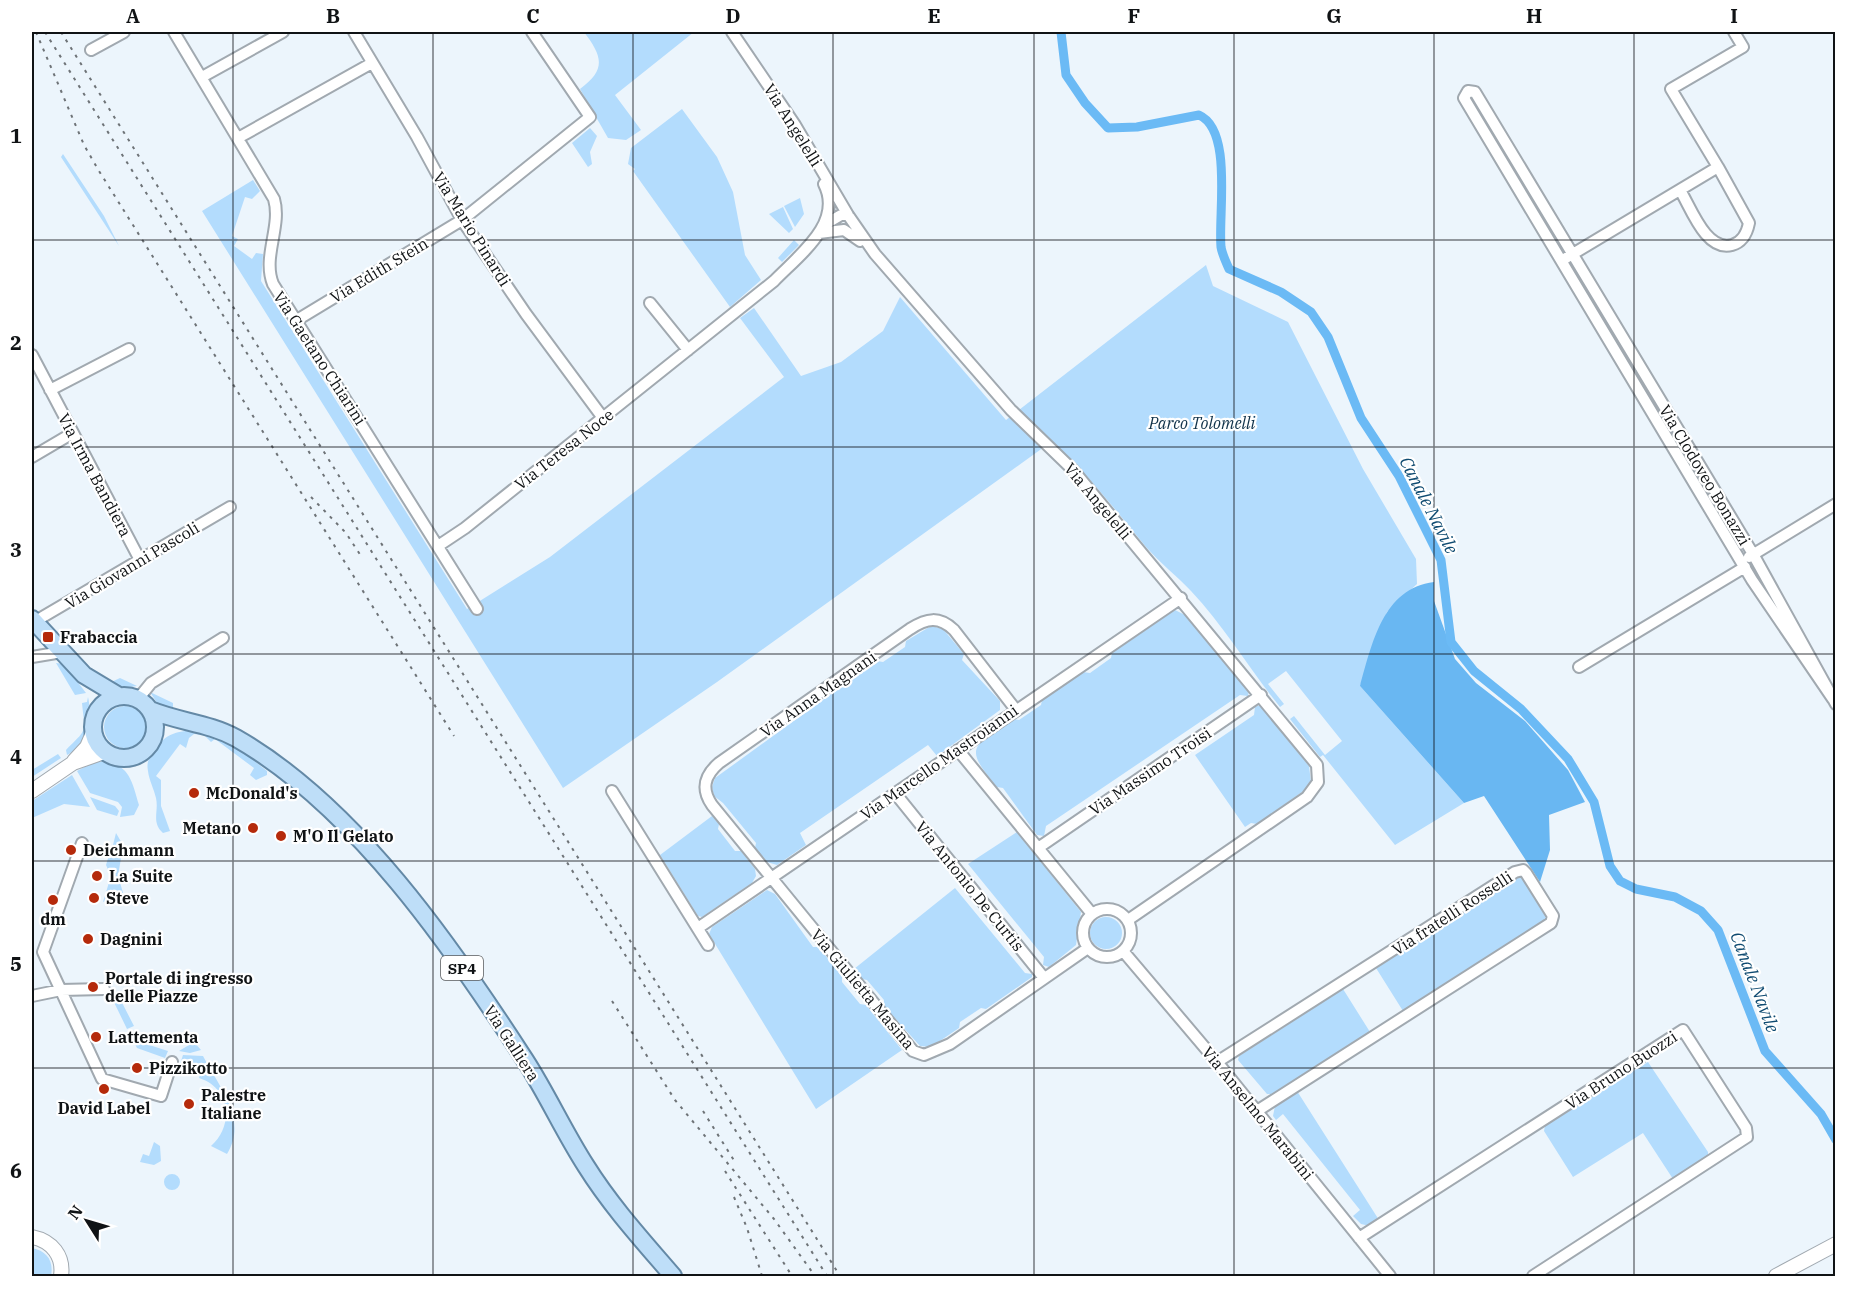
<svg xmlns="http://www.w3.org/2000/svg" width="1867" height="1308" font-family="'IBM Plex Serif',serif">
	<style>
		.green { fill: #b3dcfd }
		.forest { fill: #69b7f2 }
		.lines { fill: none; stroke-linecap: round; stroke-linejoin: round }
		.canal { stroke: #6bbaf5; stroke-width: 9 }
		.street-casing { stroke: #a1a9b0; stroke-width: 14 }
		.secondary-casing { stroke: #a1a9b0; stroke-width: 16 }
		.primary-casing { stroke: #6489a6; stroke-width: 20 }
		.street { stroke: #fff; stroke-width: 10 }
		.secondary { stroke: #fff; stroke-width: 14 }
		.primary { stroke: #bedef8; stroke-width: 16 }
		.rail { stroke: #6e7377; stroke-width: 2; stroke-dasharray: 3 6; stroke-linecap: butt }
		.grid { fill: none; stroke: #101315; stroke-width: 1.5; stroke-opacity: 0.55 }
		.poi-dot { fill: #b52a0b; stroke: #fff; stroke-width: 2 }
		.labels { text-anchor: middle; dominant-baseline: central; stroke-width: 4.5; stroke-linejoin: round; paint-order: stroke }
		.shield { fill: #fff; stroke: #585a5b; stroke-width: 1.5 }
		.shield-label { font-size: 15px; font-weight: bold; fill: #101315 }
		.street-label { font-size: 16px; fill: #101315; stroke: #fff }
		.park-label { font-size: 16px; font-style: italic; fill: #0f3149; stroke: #fff }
		.poi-label { font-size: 16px; font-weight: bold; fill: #101315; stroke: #fff; text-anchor: start }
		.water-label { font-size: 18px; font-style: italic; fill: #0f4b71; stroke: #fff }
		.neatline { fill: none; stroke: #101315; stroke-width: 2 }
		.grid-label { font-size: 20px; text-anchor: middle; font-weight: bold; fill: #101315 }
	</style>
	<rect width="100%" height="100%" fill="#ecf5fc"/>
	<path class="green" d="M584,32H694L615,95L641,130L626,140L608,138L580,89C607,69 602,56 584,32Z
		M682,109L717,157L733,192L745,255L761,280L730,307L633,171L635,169L628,164L631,148Z
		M590,128L597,136L590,152L592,164L588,167L572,143Z
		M63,154L104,216L119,246L61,157Z
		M253,180L260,191L252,199L245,197L232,236L238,239L234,246L252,259L256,253L263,254L261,281L467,609L550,557L784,377L740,318L754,308L801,376L841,362L883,331L900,297L1006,420L1206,265L1213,286L1288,322L1363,469L1416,559L1417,584L1387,612L1360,686L1464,803L1395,845L1323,755L1320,757L1290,719L1294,716L1325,755L1342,741L1286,671L1268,684L1284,704L1280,707C1249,669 1225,627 1191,591C1177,576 1160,563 1146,547C1116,511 1087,472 1051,442L717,682L563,788L202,211Z
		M800,198L804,214L795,227L784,206Z
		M783,207L793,229L789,233L769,214Z
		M794,240L799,245L782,262L778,258Z
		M1175,610L1187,616L1249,691L1248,696L1240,695L1046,826L1044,836L1037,835L1003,788L997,787C962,745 973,748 1013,719L1019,720L1041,705L1042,700L1083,672L1090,673L1111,658L1112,653Z
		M931,626L943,629L964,654L962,660L1000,701V710L937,756L928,745L800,833L806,845L777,865L767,862L755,848L756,843L723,803L714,796L712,787L715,778L877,661L883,662L905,647L906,641Z
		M56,663L64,664L86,693L75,695Z
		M120,678L137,686L117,689L105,685Z
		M150,692L173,703V711L159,706Z
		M88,697C93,718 87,745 67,755L66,750C88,728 85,734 82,703L87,702Z
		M1260,705L1309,766L1311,782L1305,790L1257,824L1251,823L1245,827L1195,755L1254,715L1255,707Z
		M104 727a21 21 0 1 1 42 0a21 21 0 1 1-42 0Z
		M196,730C211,734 234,740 245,751C252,759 259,765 267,771V775L256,780L250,775L254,768L215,739L211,742L204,735L194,734L189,738L186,748L180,744L156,776L161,780V806L170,831L163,833C151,822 159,812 156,798C154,789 149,780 148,771C146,761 150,757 155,749C166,733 178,731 196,730Z
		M58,754L61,758L32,777V770Z
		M96,761C129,762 131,778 139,805L134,815L120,817L122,807L118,802L90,793L77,771Z
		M72,775L90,807L64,804L32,818V801Z
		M90,797L115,806L119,811L117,816L97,810Z
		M712,816L719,824L718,829L735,851H741L755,869L756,876L752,883L702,917L698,916L660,855Z
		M1017,832L1081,912L1076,945L1049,967L1043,965L1044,957L968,864Z
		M116,833L123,845V853L112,849Z
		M113,854L121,858L118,876L124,896L117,903L113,897L103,902L111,876L106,865L109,855Z
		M1516,878H1522L1547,919L1403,1011L1376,968Z
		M955,888L1025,973L1032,974V977L986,1009L981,1008L960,1022L959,1028L931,1047L920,1046L884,1006V1000L867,980L862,979L854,969Z
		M767,890L775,894L813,947H819L842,977V982L860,1004L866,1005L902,1050L816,1109L709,934L712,927Z
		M1090 933a16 16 0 1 1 32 0a16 16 0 1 1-32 0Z
		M1343,989L1370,1032L1274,1094H1267L1238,1060L1239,1056Z
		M116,991L134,1026L127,1029L110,994Z
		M136,1033L143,1043L168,1051L165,1058L137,1048L131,1036Z
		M194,1042L201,1050L190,1053L179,1051Z
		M183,1055L203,1056C220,1088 248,1120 227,1154L211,1146C234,1126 231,1088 199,1078L202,1069L191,1067L189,1075L178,1070Z
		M1648,1062L1708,1152V1157L1673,1179L1643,1133L1573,1177L1544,1131L1545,1126Z
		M1297,1091L1379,1220L1370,1226L1361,1224L1353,1216L1360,1210L1283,1114L1276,1120L1273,1116L1275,1106Z
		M154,1142L160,1146L161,1161L154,1165L140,1162L143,1154L149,1156Z
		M164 1182a8 8 0 1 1 16 0a8 8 0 1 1-16 0Z
		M32,1248C47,1251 54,1261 51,1276H32Z"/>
	<path class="forest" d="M1434,582V601L1455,659L1476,683L1525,721L1568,770L1585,802L1549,815L1550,850L1540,882L1484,796L1464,803L1360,686C1372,644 1383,588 1434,582Z"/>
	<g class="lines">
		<path class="canal" d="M1061,32L1066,75L1085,103L1108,128L1137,127L1199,115C1233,130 1218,214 1221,247C1222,254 1226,262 1229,269L1281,292L1311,312L1328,337L1361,418L1399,476L1441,560L1451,642L1474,671L1521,709L1568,759L1594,802L1610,866L1620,881L1636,889L1675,897L1701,911L1718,930L1765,1051L1821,1114L1836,1140"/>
		<g class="street-casing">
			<path id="street" d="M174,32L274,199C282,226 262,257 273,284L477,609
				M354,32L417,137L462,220L526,314L603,418
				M732,32L795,125L848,215L875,254L1011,410L1073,470L1317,765L1318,782L1307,797L1128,920
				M91,50L124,32
				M202,77L283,32
				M238,138L372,63
				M1680,190C1691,208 1706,252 1732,245C1743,242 1747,233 1749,223L1718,167
				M824,225L841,215H848
				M819,233L844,230L860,241
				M1566,258L1718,167L1671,89L1743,47L1734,32
				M650,303L688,350
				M297,320L462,220L590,117L532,32
				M32,355L140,560
				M50,390L129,349
				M32,457L71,434
				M438,546L465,528L774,281C798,256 844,223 824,184
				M1749,557L1836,504
				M34,622L230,507
				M32,657L62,652
				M1579,667L1745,567
				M138,699L151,683L223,638
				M1833,699L1752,580L1464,98L1468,91L1475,92L1753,554L1836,704
				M1016,710L954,630C939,616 927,618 910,629L719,763C704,776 701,789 712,805L913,1051L924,1055L950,1044L1088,948
				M958,750L1092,914
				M612,791L708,945
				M895,793L1044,978
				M82,843L43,952L102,1079L161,1096L172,1062
				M1038,848L1261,695
				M1083 933a24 24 0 1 1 48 0a24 24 0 1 1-48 0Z
				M698,928L1181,598
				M1123,951L1217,1062L1390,1276
				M32,996L61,990L104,989
				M1217,1062L1515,872L1523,870L1526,873L1553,916L1551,923L1257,1111
				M1359,1238L1683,1030L1746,1128L1747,1137L1533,1276"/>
		</g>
		<g class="secondary-casing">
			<path id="secondary" d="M74,761L87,747L93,733
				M32,791L73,763L104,752
				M32,1237C52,1241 64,1256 61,1276
				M1776,1276L1836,1244"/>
		</g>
		<g class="primary-casing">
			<path id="primary" d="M32,619L84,675L119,696
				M93 727a31 31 0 1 1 62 0a31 31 0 1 1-62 0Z
				M150,710C179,722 209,723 236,738C355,806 452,947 525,1060C547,1094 564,1132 586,1166C611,1206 643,1241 673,1276"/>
		</g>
		<use href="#street" class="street"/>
		<use href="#secondary" class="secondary"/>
		<use href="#primary" class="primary"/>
		<path class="rail" d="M36,32L84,145L99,171L454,736
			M45,32L827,1276
			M61,32L840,1276
			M311,497L346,533L361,556
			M612,1001L675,1100L774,1219L815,1276
			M703,1111L735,1162
			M725,1171L792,1276
			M734,1197L747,1228L762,1276"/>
	</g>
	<path class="grid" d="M233,32V1276M433,32V1276M633,32V1276M833,32V1276M1034,32V1276M1234,32V1276M1434,32V1276M1634,32V1276M32,240H1836M32,447H1836M32,654H1836M32,861H1836M32,1068H1836"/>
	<g class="poi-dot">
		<rect x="42" y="631" width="12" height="12" rx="3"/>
		<circle cx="194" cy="793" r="6"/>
		<circle cx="253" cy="828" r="6"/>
		<circle cx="281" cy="836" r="6"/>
		<circle cx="71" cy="850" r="6"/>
		<circle cx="97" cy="876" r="6"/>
		<circle cx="94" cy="898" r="6"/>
		<circle cx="53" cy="900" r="6"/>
		<circle cx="88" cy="939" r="6"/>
		<circle cx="93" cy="987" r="6"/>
		<circle cx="96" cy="1037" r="6"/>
		<circle cx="137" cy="1068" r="6"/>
		<circle cx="104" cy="1089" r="6"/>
		<circle cx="189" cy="1104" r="6"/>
	</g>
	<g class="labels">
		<rect class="shield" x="441" y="956" width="42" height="24" rx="4.5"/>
		<g class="shield-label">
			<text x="462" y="968">SP4</text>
		</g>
		<g class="street-label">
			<text transform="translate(793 125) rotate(58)">Via Angelelli</text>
			<text transform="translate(472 229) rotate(58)">Via Mario Pinardi</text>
			<text transform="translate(379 270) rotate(-31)">Via Edith Stein</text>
			<text transform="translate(320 358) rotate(57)">Via Gaetano Chiarini</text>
			<text transform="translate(564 449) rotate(-38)">Via Teresa Noce</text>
			<text transform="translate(95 475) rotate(62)">Via Irma Bandiera</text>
			<text transform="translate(1705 475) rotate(59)">Via Clodoveo Bonazzi</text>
			<text transform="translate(1098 501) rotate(50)">Via Angelelli</text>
			<text transform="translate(132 565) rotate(-31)">Via Giovanni Pascoli</text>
			<text transform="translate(818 694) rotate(-35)">Via Anna Magnani</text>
			<text transform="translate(939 762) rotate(-35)">Via Marcello Mastroianni</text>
			<text transform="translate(1150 771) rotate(-34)">Via Massimo Troisi</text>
			<text transform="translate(970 886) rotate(51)">Via Antonio De Curtis</text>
			<text transform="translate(1452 913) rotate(-33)">Via fratelli Rosselli</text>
			<text transform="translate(863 989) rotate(50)">Via Giulietta Masina</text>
			<text transform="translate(512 1043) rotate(57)">Via Galliera</text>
			<text transform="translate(1621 1070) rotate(-33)">Via Bruno Buozzi</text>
			<text transform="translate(1258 1113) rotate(51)">Via Anselmo Marabini</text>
		</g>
		<g class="park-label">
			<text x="1202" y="423">Parco Tolomelli</text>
		</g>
		<g class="poi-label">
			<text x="60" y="637">Frabaccia</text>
			<text x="206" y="793">McDonald's</text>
			<text x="241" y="828" text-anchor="end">Metano</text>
			<text x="293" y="836">M'O Il Gelato</text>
			<text x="83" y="850">Deichmann</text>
			<text x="109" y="876">La Suite</text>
			<text x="106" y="898">Steve</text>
			<text x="53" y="919" text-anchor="middle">dm</text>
			<text x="100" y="939">Dagnini</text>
			<text x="105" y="978">Portale di ingresso<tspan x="105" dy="18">delle Piazze</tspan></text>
			<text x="108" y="1037">Lattementa</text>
			<text x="149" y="1068">Pizzikotto</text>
			<text x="201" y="1095">Palestre<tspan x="201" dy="18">Italiane</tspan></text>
			<text x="104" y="1108" text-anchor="middle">David Label</text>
		</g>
		<g class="water-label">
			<text transform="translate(1429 505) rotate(63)">Canale Navile</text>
			<text transform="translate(1755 982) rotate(69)">Canale Navile</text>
		</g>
	</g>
	<rect width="1867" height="1308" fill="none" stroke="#ffffff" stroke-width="66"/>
	<g transform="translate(87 1221) rotate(307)" stroke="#ffffff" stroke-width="4.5" paint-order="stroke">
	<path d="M0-4.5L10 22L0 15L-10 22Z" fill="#101315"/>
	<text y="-9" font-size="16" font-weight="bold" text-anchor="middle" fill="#101315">N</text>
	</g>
	<rect x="33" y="33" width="1801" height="1242" class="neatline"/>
	<g class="grid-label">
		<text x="133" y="23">A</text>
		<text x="333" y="23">B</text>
		<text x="533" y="23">C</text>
		<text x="733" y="23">D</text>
		<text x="934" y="23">E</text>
		<text x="1134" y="23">F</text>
		<text x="1334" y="23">G</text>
		<text x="1534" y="23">H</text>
		<text x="1734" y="23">I</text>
		<text x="16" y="143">1</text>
		<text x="16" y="350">2</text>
		<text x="16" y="557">3</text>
		<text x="16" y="764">4</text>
		<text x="16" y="971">5</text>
		<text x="16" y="1178">6</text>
	</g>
</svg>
